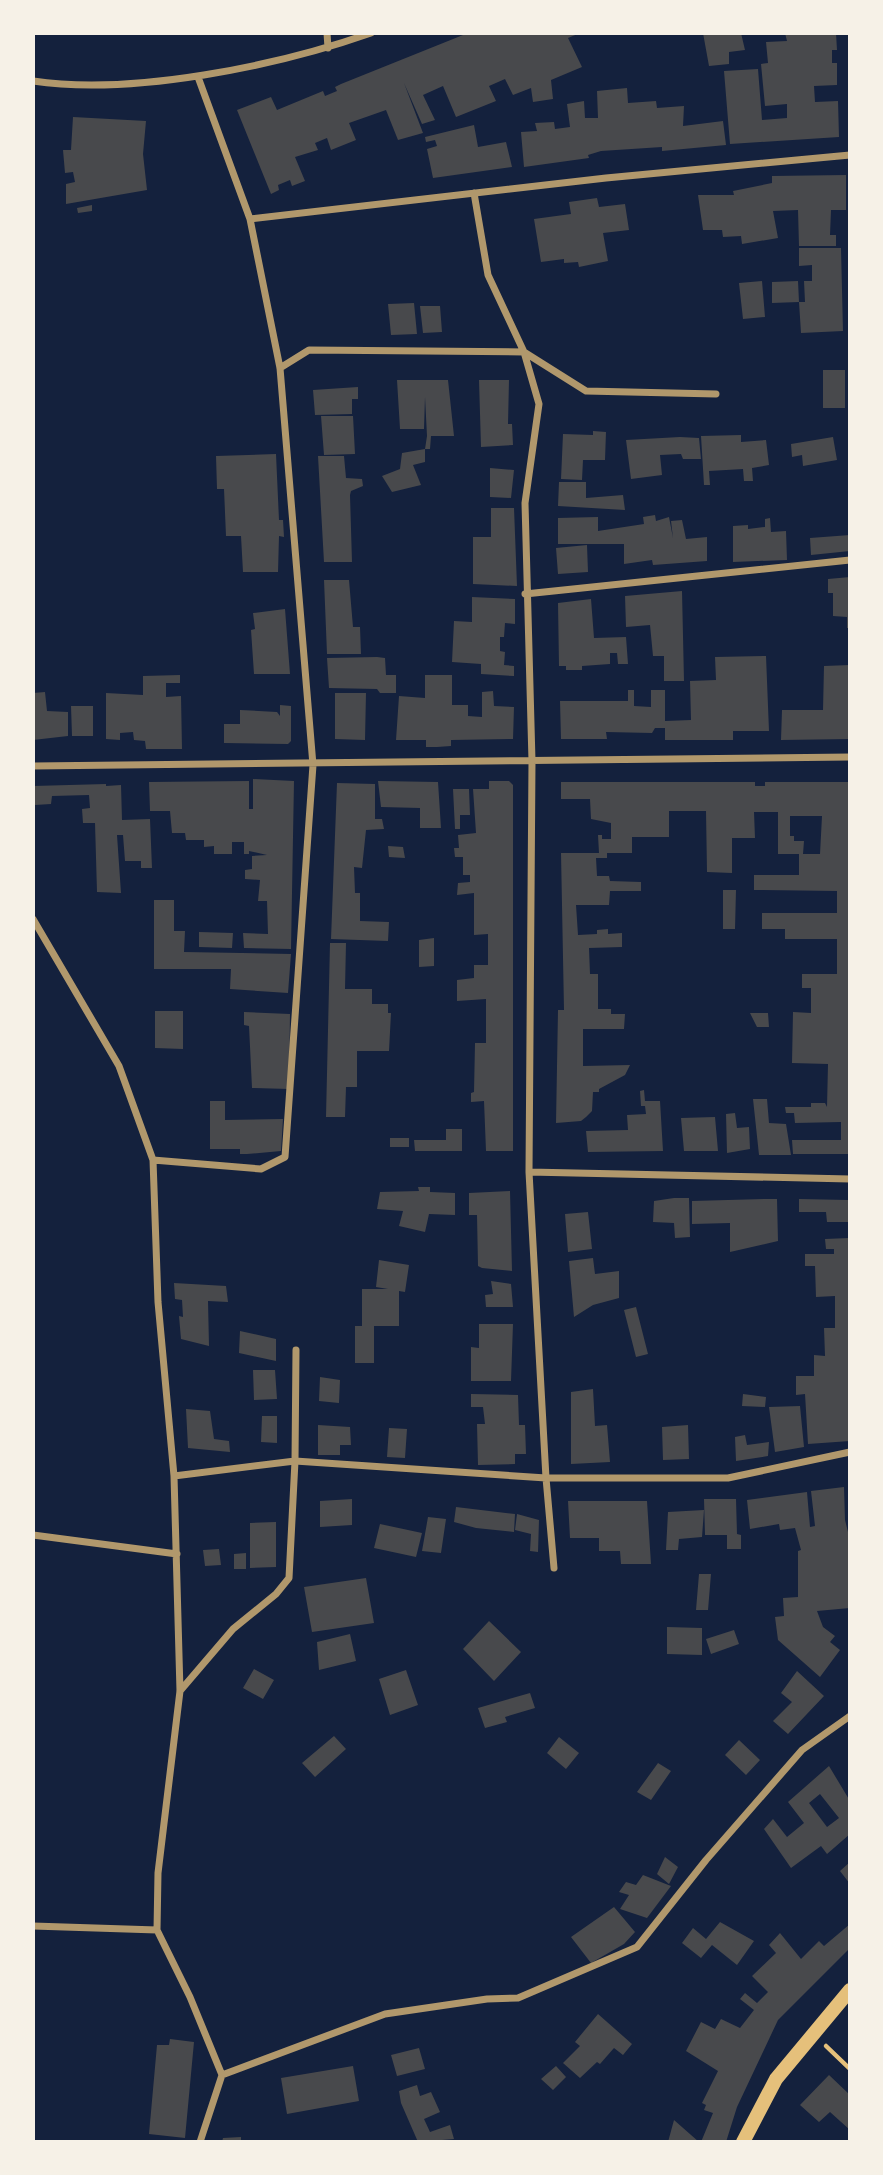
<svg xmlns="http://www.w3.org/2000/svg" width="883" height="2175" font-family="'PT Sans',sans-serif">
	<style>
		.building { fill: #48494c; fill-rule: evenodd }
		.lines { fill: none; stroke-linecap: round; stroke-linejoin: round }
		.path { stroke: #e5c07b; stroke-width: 4.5 }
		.minor { stroke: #b1986c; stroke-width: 7 }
		.secondary { stroke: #e5c07b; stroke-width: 14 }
	</style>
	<rect width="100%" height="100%" fill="#14213d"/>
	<path class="building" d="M468,33H580L568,38L582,67L551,80L553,99L533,102L531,88L513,95L505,79L489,86L496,101L456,117L443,86L423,95L435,120L422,124L404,83L423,133L398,140L386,110L349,123L356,140L331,150L327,138L315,143L318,150L295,157L305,181L292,186L290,180L278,185L279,190L271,194L237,110L271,97L277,110L323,91L325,96L337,91L335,87L341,84Z
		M703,33H741L745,50L729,52V64L709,66Z
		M785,33H836L837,50H832V63H837V85L814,86L815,102L838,101L839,137L730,144L724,71L758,69L762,120L787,118V104L765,106L761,64L768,63L766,42L787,41Z
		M627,88L628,103L656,101L657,108L684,106L683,126L723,121L726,145L662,151V147L601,151L588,155L589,158L524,167L521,132L537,131L535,123L554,122L555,129L570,127L567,104L584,101L585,118H598L597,91Z
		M73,117L146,121L143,154L147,190L66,204V184L75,182L73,172L65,173L63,150H71Z
		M474,125L478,147L506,142L512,167L433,178L427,149L437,146L435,140L426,142L425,137Z
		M846,175V210H831L830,235H836V246H799L798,210L773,211L778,238L742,244L741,236L723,237L722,230H703L698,195H734L733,191L772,183V176Z
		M597,198L599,207L625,204L629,230L603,233L608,261L579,267L578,262L564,263V259L541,262L534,219L571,214L569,202Z
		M92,205V211L78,213L77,208Z
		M799,248H841L843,331L801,333L799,302H805L804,281H812V265L799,266Z
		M762,281L765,317L743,319L739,283Z
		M798,281L799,302L772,303V282Z
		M414,303L417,334L391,335L388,304Z
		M420,306H440L442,332L423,333Z
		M823,370H845V408H823Z
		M397,380H448L454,436H431L430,449H425V462L413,465L421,485L392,492L382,476L400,469L402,453L425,449L427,436L425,397L424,429H400Z
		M479,380H509L508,424H512L513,445L481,447Z
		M358,387V399H352V414L315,415L313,390Z
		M321,416H353L355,454L324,455Z
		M593,431L606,432L605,460H583L582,480L561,479L563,434L593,435Z
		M741,435V442L766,440L769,465L752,468L753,481H744L743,469L709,471L710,485H704L701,436Z
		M680,437L699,438L701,459H683L681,454L660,455L662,475L631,479L626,440Z
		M833,437L837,460L803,466L802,455L792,457L791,444Z
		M276,454L279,520H283L284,537L279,536L278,572H243L241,536H226L224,489H217L216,456Z
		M318,456H344L346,478L362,479L363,486L351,491L350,495L352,562H324Z
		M490,468L514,470L511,498L490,497Z
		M559,482H586V498L623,495L625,510L558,506Z
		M491,508H514L517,586L473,584V537H491Z
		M655,515L656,521L669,517L673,538L671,521L682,520L686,539L707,537V561L653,565L652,560L624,564V544H558V518L598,517V531L644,524L643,517Z
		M770,518L771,532L786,531L787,560L733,562V526L748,525V529L765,527V519Z
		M850,535V551L811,555L810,538Z
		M587,545L588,572L558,574L556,548Z
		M850,577V628H847V617L833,616V593H828V579Z
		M324,580H349L353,627H360L361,654H327Z
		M682,591L684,681H664V656H653L650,625L626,627L625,596Z
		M472,597L515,599V624L505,623L504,637H500V651L505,652L504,665L514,666V676L481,674V664L452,662L454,621L472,622Z
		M591,599L594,638L626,637L628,664H618L617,653H610V664L582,666V670H566V666H559L558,603Z
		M285,609L290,674H254L251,630L255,629L253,613Z
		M766,656L769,731H733V740H665V728H655L652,733L606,732L607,739H561L560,701H628V690H634V706L651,707V690H665V721L691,720L690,681L716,680L715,657Z
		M377,657L385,658L386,675H396V693H380L377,689L329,688L327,658Z
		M850,665V739L781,740L782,710H823L824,666Z
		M180,675V683H166V697L181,696L182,749H146L145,741L134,740L133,732L120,733V740L106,739V693L143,695V676Z
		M425,675H452V705H468V716L482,717V692L493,691L494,706L514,707L513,739L451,740V746L437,747H426V740H396L399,696L425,698Z
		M45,692L47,711L68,712V736L33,740V693Z
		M335,693H366L365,740L335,739Z
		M280,705L291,706V741L288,744L224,743V724H240V710L277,712L280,716Z
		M71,706H93V736H72Z
		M253,779L294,781L291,949L244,948L243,933L268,934L267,901H258L260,880L245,879V870L252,869V856L267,855L249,851V854H244V842H232V854H214V846L204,847V840H186L185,833H172L170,811H150L149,782L249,781V809H253Z
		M378,781L438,782L441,828H420V808L381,807Z
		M489,781H509L513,785V1151H486L484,1101L471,1102V1093L474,1092L475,1043H486V999L457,1001V980L474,978V965H488V934L474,935V893L457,895L458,883L470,882V875H463V857H455L454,848H459L458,835L476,833L473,789H489Z
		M561,782H755V786H765V782H850L849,1154H793L792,1140H841V1122L795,1123L794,1113H786L785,1107H811V1103H825L827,1107L828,1064L792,1063L793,1012L811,1013V988H802V974H837V939H785V929H762V913H837V891L754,890V875H799V854H778V812H754L755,838H732V873L707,872L706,811H669V837H632V853H607V858H596L597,876H609L610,881L641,882V891H610L609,905H576L578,935L597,934V930L608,929V934L622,933V947L589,948L590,974H598V1009H611V1014H625L624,1029H583V1066L630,1065L625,1075L599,1089V1092H593L592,1111L586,1117L581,1121L556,1123L558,1010H564L561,853H599L598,835H602V839H611V823L591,819L590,799H561ZM790,816H822L820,854H803L804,841H794V836H790Z
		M337,783L375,784V819H382L384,829L366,830L362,868L354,867L355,893H360V921L389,922L388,941L331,939Z
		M106,784V786L121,785L122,820L150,819L152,868H141V861H125L123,835H117L121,893L97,892L95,823H83L82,809L90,808L89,795L52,796L51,804L35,805L33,795V786Z
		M453,789H469L470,815H460V829H455Z
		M388,846L403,847L405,858L389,857Z
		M723,890H736L735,929H723Z
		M154,900H174V931H185L184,952L291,954L288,993L230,989L231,969H154Z
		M199,932L233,933L232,948L199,947Z
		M434,938V966L419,967V940Z
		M330,943H346L345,989H372V1004H388V1013H391L389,1051H357V1087H346L345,1117H326Z
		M155,1011H183V1049L155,1048Z
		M244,1012L290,1014L289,1089L252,1088L249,1026L244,1025Z
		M750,1013H768L769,1027H757Z
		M644,1090L645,1101H660L663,1151L588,1152L586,1131L628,1130L627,1115L646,1114L645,1106H641L640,1091Z
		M753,1099H767L769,1123L786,1124L791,1155H759Z
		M210,1101H225V1120L283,1119L281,1151L247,1154H240V1149H210Z
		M735,1113L737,1128L749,1127L750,1149L727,1153L726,1114Z
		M715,1117L718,1151H684L681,1118Z
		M446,1129H462V1151H415L414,1140H446Z
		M390,1138H409V1147H390Z
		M418,1187H430V1192L455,1193V1215L429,1214L425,1232L399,1226L403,1211L377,1209L380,1192L419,1191Z
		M510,1191L512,1271L482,1268L478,1266L477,1215H469V1193Z
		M674,1198H689L690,1237L675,1238L674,1223L653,1222L654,1201Z
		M766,1199H777L778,1241L730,1252V1223L692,1224V1201Z
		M799,1199L848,1200V1222H827L826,1212H799Z
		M588,1212L592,1249L568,1252L565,1214Z
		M849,1238L850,1441L808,1444L805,1394L796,1395V1376H814V1355L825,1356L824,1328H835V1296L816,1297L815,1266H805V1254H834V1249H826L825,1239Z
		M593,1258L595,1274L619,1271V1298L593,1305L574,1317L569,1261Z
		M379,1260L409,1265L405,1292L399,1291V1326H374V1363H355V1326H362V1289H388L376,1287Z
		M491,1281L511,1284L513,1307H486L485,1295L493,1294Z
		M174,1283L226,1286L228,1302L208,1301L209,1346L181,1339L179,1316L183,1317L182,1300L175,1299Z
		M636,1307L648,1354L636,1357L624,1310Z
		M479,1324H513L511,1381H471V1347L479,1348Z
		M240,1331L276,1339V1361L239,1353Z
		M253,1370H275L277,1399L254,1400Z
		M320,1377L340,1380L339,1403L319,1401Z
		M593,1389L595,1426L607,1425L610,1462L571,1464V1392Z
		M471,1394L518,1395L519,1425H525L526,1454H515V1464L478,1465L477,1424H485L483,1407H471Z
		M743,1394L766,1397L765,1407L742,1406Z
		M800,1406L804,1447L775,1452L769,1407Z
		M186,1409L210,1411L214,1439L229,1441L230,1452L188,1448Z
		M262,1416H277V1443L261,1442Z
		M318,1425L350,1427L351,1445H340V1455H318Z
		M688,1425L689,1459L663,1460L662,1427Z
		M389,1428L407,1429L405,1458L387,1457Z
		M745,1435L747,1445L769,1442L768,1456L736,1461L735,1437Z
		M844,1487L845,1520L850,1540V1608L817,1611L823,1627L835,1636L830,1642L840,1650L820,1677L778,1640L775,1617L784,1616L783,1598L798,1597V1551L801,1550L795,1528L780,1530L779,1524L750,1529L747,1500L807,1492L810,1527L815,1526L811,1491Z
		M352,1499V1525L320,1527V1501Z
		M704,1499H736L737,1534L741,1535V1549H727V1535H705Z
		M568,1501H647L651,1564H621L620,1551H599V1538H570Z
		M456,1507L515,1514L514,1532L476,1528L454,1522Z
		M704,1510L702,1537L679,1539L678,1550H666L668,1512Z
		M517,1514L539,1520L538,1552L530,1551L531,1534L515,1530Z
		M428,1517L446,1519L441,1553L422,1551Z
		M276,1522V1567L250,1568V1523Z
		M380,1524L422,1533L416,1557L374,1548Z
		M219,1549L221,1565L205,1566L203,1550Z
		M246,1553V1569H234V1554Z
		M699,1574H711L708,1610H696Z
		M366,1578L374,1623L312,1632L304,1587Z
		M489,1621L521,1652L494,1681L463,1649Z
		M667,1627L702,1628V1655L667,1654Z
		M734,1630L739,1644L711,1654L706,1639Z
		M350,1634L356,1661L319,1670L317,1642Z
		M254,1669L274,1680L263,1699L243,1688Z
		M406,1670L418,1705L390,1715L379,1679Z
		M797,1671L824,1696L788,1734L773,1721L792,1702L781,1693Z
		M530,1693L535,1708L505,1717L507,1722L485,1728L478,1708Z
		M334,1736L346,1749L315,1777L302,1763Z
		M559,1737L579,1753L566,1769L547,1753Z
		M739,1740L760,1760L746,1775L725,1755Z
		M658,1763L671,1771L651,1800L637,1792Z
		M829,1766L850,1801V1834L827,1854L821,1846L791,1868L764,1829L773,1819L787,1837L804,1823L788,1802ZM820,1794L839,1818L827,1827L809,1803Z
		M665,1857L678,1867L669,1884L657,1874Z
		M850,1862V1884L840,1871Z
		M643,1875L671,1886L647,1918L620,1909L629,1895L619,1892L626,1882L636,1885Z
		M614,1907L635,1932L624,1944L591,1963L571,1937Z
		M720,1922L754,1941L737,1965L712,1945L701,1958L682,1943L693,1928L706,1939Z
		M850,1924V1948L778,2020L737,2107L726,2142H701L713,2113L704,2110L706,2105L702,2103L718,2071L686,2051L701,2022L715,2029L721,2019L740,2028L754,2010L740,1999L745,1993L757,2003L768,1992L752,1976L776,1953L769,1945L780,1933L801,1959L819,1941L824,1946Z
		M598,2014L632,2044L623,2055L614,2048L600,2064L597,2062L580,2078L563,2063L580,2046L575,2042Z
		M170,2039L194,2042L185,2138L149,2134L157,2045H169Z
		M419,2048L425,2069L397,2076L391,2055Z
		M353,2066L359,2101L287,2114L281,2078Z
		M556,2066L566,2077L553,2090L541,2079Z
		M829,2075L850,2095V2130L830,2112L819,2122L800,2105Z
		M417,2085L420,2096L431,2092L440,2112L424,2119L430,2132L450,2125L454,2139L418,2142L401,2103L399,2091Z
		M674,2120L699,2142H668Z
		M241,2137V2142H222L223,2138Z"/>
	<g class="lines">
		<path class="path" d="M826,2046L850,2069"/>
		<path class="minor" d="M327,33L328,48
			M33,81C132,96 277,66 371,33
			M474,193L488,275L524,352L539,404L525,503L532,761L529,1172L546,1478L554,1568
			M250,219L606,178L850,155
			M280,368L309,350L524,352L586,391L716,394
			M525,594L850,560
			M33,766L850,757
			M33,919L119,1066L153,1160L158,1302L174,1476L180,1691L158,1873L157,1930L190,1997L222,2075
			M153,1160L261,1169L285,1157L313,765L280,368L250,219L198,77
			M529,1172L850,1179
			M174,1476L295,1461L546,1478H728L850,1452
			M33,1535L177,1554
			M180,1691L233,1629L276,1594L289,1578L295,1461L296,1350
			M33,1926L157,1930
			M222,2075L385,2014L487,1999L518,1998L637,1947L706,1860L802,1750L850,1716
			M200,2142L222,2075"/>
		<path class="secondary" d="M743,2142L776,2079L850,1990"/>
	</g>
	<rect width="883" height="2175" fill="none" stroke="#f6f1e7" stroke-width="70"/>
</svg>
